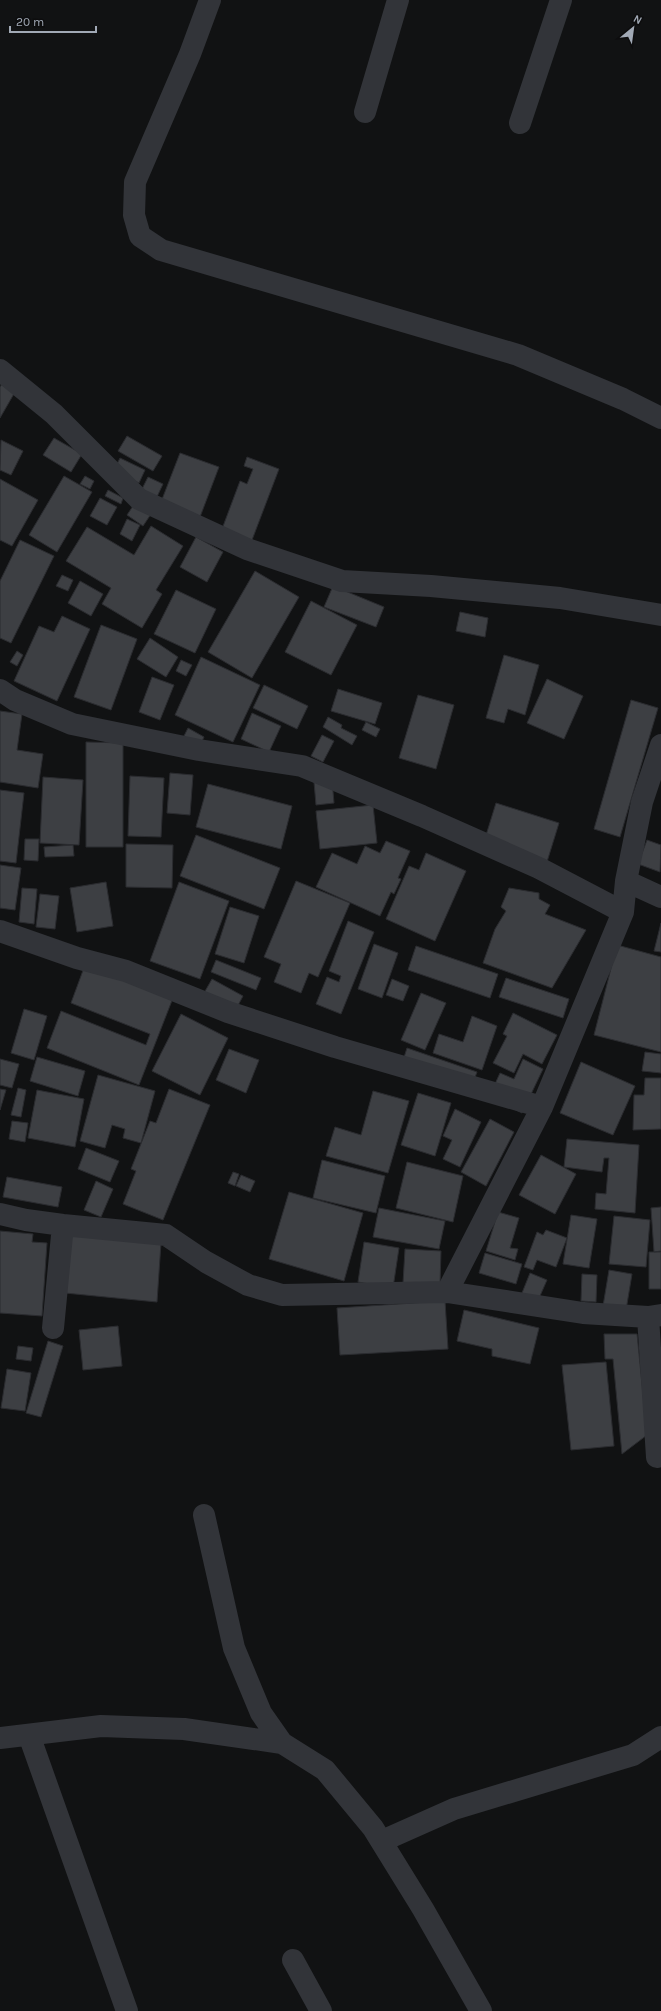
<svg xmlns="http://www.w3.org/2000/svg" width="661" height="2011" font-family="Karla,sans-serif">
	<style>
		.building { fill: #3d3f43; stroke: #2b2c30 }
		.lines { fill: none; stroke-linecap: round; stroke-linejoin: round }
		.minor { stroke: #323439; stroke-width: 22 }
	</style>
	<rect width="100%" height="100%" fill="#111213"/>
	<path class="building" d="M2,384L15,392L0,418V387Z
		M127,436L162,456L153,471L118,451Z
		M54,438L82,454L71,472L43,455Z
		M1,440L23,451L11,475L0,470Z
		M180,453L219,467L200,517L161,502Z
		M247,457L279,469L252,540L222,529L240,481L247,484L253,469L244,466Z
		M120,458L145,470L139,483L114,470Z
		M64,476L92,492L57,552L29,535Z
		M85,476L94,481L90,489L80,484Z
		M148,477L163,484L155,501L140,493Z
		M0,479L38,500L12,546L0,540Z
		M108,490L123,498L121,504L105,496Z
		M100,498L117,507L107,525L90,516Z
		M135,503L151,514L143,526L127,515Z
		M127,519L140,525L132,541L120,534Z
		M151,526L183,546L156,590L162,594L142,628L102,604L111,588L66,561L87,527L134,555Z
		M196,537L223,552L207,582L180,567Z
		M20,540L54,556L11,643L0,638V581Z
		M255,571L299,597L252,678L208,652Z
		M62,575L73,580L68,591L56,586Z
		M80,581L103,594L91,616L68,603Z
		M333,586L384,607L376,627L324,607Z
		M176,590L216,609L195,653L154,634Z
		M311,601L357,625L331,675L285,652Z
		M460,612L488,618L485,637L456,631Z
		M62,616L90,629L57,701L14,681L39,626L54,632Z
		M101,625L137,639L111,710L74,697Z
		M150,638L178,657L166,677L137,659Z
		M17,651L23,655L17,666L10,662Z
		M504,655L539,665L525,715L508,709L504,723L486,718Z
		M201,657L260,685L233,742L175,715Z
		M181,660L192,665L186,676L176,671Z
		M152,677L174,685L160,720L139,712Z
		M547,679L583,696L564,739L527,723Z
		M264,685L308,706L297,729L253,708Z
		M338,689L382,703L375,724L331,711Z
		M418,695L454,705L436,769L399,758Z
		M631,700L658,708L620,837L594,829Z
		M0,711L22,714L17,750L43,754L38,788L0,782Z
		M252,713L281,726L269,752L241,739Z
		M328,717L342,725L341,728L357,736L352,745L323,727Z
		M366,722L380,729L376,737L362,730Z
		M188,728L204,737L199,747L183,738Z
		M322,735L334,741L323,762L311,756Z
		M86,742L123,743V847H86Z
		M170,773L193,775L190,815L167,813Z
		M130,776L164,778L161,837L128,836Z
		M43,777L83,780L79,845L40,843Z
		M332,780L334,803L316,805L314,782Z
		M208,784L292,806L281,849L196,827Z
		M0,790L24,793L16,863L0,861Z
		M496,803L559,823L546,865L483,845Z
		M373,805L377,843L320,849L316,811Z
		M196,835L280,868L264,909L180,876Z
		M25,839H39L38,861L24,860Z
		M647,840L661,845L660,872L638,864Z
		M386,841L410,851L398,878L401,879L394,894L391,892L380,916L316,887L332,853L357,864L365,846L380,853Z
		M126,844L173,845L172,888L126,887Z
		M73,845L74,856L45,857L44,847Z
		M426,853L466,871L435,941L386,919L409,866L419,870Z
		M0,865L21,868L15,910L0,908Z
		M296,881L350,903L318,977L309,973L301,993L274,982L281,964L264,957Z
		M106,882L113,926L77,932L70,888Z
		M179,882L229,901L200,979L150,961Z
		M22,888L37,889L34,924L19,922Z
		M509,888L539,893V899L550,905L545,914L586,930L552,988L483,963L495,929L506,911L501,907Z
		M40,894L59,896L55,929L36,927Z
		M230,907L259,916L244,963L215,954Z
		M348,921L374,932L341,1014L316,1004L327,977L339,982L341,976L329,971Z
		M661,923V952L654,951Z
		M374,944L398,953L382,998L358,989Z
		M617,945L661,957V1052L594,1035Z
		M416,946L498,974L490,998L408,970Z
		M216,960L261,978L256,990L211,972Z
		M85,965L173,998L139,1085L47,1048L61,1011L146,1045L150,1034L71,1003Z
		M506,978L569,999L563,1018L499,997Z
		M212,979L243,996L235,1011L204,993Z
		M392,979L409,986L403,1001L386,995Z
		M421,993L446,1003L425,1050L401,1040Z
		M24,1009L47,1016L34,1060L11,1053Z
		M513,1013L557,1035L542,1064L523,1054L514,1073L493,1063L507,1036L503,1034Z
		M181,1014L228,1038L200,1095L152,1071Z
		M472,1016L497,1026L482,1070L433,1053L439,1034L463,1042Z
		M407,1048L477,1072L469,1093L400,1070Z
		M229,1049L259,1060L246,1093L216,1080Z
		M645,1052L661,1054V1073L642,1071Z
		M37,1057L85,1071L78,1096L30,1081Z
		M0,1059L19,1064L12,1088L0,1085Z
		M523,1059L543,1069L522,1113L489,1097L500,1073L514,1079Z
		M581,1062L635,1086L613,1135L560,1113Z
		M98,1075L155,1091L141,1143L123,1138L125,1129L112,1125L105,1148L80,1141Z
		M645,1078H661V1129L633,1130L634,1095H644Z
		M18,1088L26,1090L21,1117L11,1115Z
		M0,1089L6,1090L0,1110Z
		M169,1089L210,1105L163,1220L123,1204L136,1171L131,1169L150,1121L156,1123Z
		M37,1090L84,1099L75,1147L28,1138Z
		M373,1091L409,1101L388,1173L326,1156L335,1127L361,1135Z
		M418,1093L451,1103L435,1156L401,1145Z
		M455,1109L481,1122L460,1167L443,1159L452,1140L443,1136Z
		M490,1119L514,1132L486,1186L461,1172Z
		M12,1121L28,1123L25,1142L9,1139Z
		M567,1139L639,1145L635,1213L595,1209L596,1193L606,1194L609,1158H604L602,1172L564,1167Z
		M86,1148L119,1161L110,1182L78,1169Z
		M541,1155L576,1174L555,1214L519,1195Z
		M322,1160L385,1176L376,1213L313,1198Z
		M407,1162L463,1176L453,1222L396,1208Z
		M233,1172L239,1174L235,1186L228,1183Z
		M241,1175L255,1181L250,1192L236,1186Z
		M7,1177L62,1187L58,1207L3,1197Z
		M96,1181L113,1189L101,1217L84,1210Z
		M289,1192L363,1213L344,1281L269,1259Z
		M661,1207V1251L654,1252L651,1208Z
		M379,1208L445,1221L439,1249L373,1237Z
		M498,1212L519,1218L510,1248L518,1249L515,1260L486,1251Z
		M571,1215L597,1219L589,1268L563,1264Z
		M614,1216L650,1220L646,1267L609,1264Z
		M546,1230L567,1238L556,1267L537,1260L533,1270L524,1267L537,1232L543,1235Z
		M0,1231L33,1234L32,1242L47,1243L42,1316L0,1313Z
		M70,1235L161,1243L157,1302L65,1293Z
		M364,1242L399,1248L393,1288L358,1282Z
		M405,1249L441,1251L440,1284L403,1283Z
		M649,1252H661V1289H649Z
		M485,1253L522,1264L516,1284L479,1273Z
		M609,1270L632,1274L626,1310L603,1306Z
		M530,1273L547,1280L536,1305L520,1298Z
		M582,1274L597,1275L596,1302L581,1301Z
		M445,1301L448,1349L340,1355L337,1308Z
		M464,1310L539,1328L530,1364L492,1356V1349L457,1341Z
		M118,1326L122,1366L83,1370L79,1330Z
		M604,1334H637L647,1435L622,1454L613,1359H605Z
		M48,1341L63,1346L41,1417L26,1413Z
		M18,1346L33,1348L31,1361L16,1359Z
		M606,1362L614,1446L571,1450L562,1365Z
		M7,1369L31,1373L25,1411L1,1408Z"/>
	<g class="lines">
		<path class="minor" d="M210,0L190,54L135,182L134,215L140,236L161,250L518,355L623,399L661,418
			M365,112L398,0
			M520,123L561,0
			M0,370L54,414L139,499L247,549L342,581L431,586L560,598L661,615
			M0,690L15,700L72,724L199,750L302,766L422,816L539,868L623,912
			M626,881L661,897
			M0,931L77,958L126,971L228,1012L335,1047L542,1107
			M0,1214L26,1220L63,1225L166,1235L206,1262L248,1285L282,1295L447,1292L583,1313L648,1317L661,1315
			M447,1292L542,1107L623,912L626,881L642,802L661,745
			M648,1317L657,1457
			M53,1328L63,1225
			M204,1515L234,1648L261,1713L282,1743
			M29,1735L127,2011
			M0,1738L101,1726L184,1729L282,1743L325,1770L373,1828L423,1909L481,2011
			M382,1841L454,1809L633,1755L661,1737
			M293,1960L321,2011"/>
	</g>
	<g transform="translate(633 28) rotate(29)" stroke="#0d0d0e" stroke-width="3" paint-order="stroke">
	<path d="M0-3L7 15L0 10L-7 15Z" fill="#a1a9b5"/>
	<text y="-6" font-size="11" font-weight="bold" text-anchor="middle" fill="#a1a9b5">N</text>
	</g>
	<path d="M10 26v6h86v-6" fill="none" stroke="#a1a9b5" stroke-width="2"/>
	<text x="16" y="26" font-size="12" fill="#a1a9b5" stroke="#0d0d0e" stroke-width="3" paint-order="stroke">20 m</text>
</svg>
